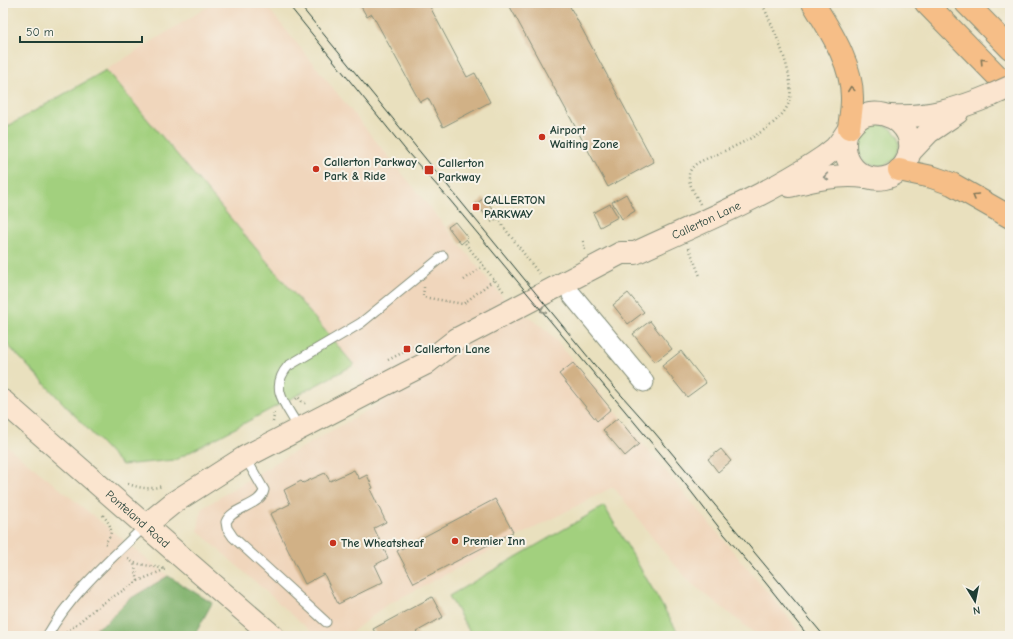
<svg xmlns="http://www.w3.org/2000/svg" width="1013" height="639" font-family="'Comic Neue',sans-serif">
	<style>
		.built { fill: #f0d6bc }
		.green { fill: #a2d07e; stroke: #608659 }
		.forest { fill: #81b26d; stroke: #507850 }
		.building { fill: #d1b186 }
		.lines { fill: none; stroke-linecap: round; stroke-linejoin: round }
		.lane-casing { stroke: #848e79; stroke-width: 11 }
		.street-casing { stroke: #848e79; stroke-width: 21 }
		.secondary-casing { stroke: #848e79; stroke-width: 24 }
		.highway-casing { stroke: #848e79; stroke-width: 24 }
		.path { stroke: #848e79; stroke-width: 2.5; stroke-dasharray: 1 3; stroke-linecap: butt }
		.lane { stroke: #fff; stroke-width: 9 }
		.street { stroke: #fff; stroke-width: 19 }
		.secondary { stroke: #fbe5cf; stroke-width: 22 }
		.highway { stroke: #f6be87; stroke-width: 22 }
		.tram { stroke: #1f3d34; stroke-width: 1 }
		.secondary-bridge-casing { stroke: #848e79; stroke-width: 24; stroke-linecap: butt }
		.secondary-bridge { stroke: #fbe5cf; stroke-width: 22 }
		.oneway { stroke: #807759 }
		.oneway2 { stroke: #8d9182 }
		.poi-dot { fill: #c8321e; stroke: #f7f3e8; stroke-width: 1.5 }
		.labels { text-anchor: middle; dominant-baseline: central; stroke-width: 4; stroke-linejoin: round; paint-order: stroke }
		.poi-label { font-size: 12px; font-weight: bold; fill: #1f3d34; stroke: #f7f3e8; text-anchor: start }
		.street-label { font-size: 12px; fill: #1f3d34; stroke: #f7f3e8 }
	</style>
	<rect width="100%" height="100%" fill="#f7f3e8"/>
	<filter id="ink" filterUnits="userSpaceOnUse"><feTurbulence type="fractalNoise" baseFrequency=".025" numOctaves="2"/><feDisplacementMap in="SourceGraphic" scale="8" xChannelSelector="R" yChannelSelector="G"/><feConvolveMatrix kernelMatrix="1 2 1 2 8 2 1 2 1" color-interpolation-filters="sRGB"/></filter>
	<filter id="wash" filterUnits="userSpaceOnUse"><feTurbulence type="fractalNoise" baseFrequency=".012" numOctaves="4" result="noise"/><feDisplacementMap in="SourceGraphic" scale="16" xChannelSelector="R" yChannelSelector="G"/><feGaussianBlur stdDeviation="0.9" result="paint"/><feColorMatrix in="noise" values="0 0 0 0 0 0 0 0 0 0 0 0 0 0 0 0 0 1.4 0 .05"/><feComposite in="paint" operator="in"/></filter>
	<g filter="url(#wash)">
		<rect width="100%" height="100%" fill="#e9e0be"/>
		<path class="built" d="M214,3H264L504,299L549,332L804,636H758L691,583L660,548L634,513L613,487L385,606L347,636H316L198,531L201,509L280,460L384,401L106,70Z
			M3,443L168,576L128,600L106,623L82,636H3Z"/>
		<path class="green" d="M106,70L354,365L175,460L122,465L3,340V129Z
			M857 145a21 21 0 1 1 42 0a21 21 0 1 1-42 0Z
			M604,506L680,636H472L449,596Z"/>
		<path class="forest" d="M168,576L212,603L194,636H82L106,623L128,600Z"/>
		<g id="blocks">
			<path class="building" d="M359,3H428L467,77L475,73L490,102L443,127L428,98L420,102L372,14L367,17Z
				M508,3H568L654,162L608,187Z
				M626,194L635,211L622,219L612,202Z
				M484,198L496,213L489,219L476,204Z
				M610,204L618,217L600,227L593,213Z
				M455,222L468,238L461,244L448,227Z
				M628,293L644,312L628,324L613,305Z
				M650,321L672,349L655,362L633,334Z
				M681,351L706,383L687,397L662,366Z
				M573,363L611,409L597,421L559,374Z
				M618,418L639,444L625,456L603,430Z
				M721,449L731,461L718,472L708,459Z
				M354,470L359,479L367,475L373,488L370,489L386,522L374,528L388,558L375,565L383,582L338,604L324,574L305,584L270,514L290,504L284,490L301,481L303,483L325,473L330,481Z
				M495,499L513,532L414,583L397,551Z
				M432,597L443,617L416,632L419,636H377L373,629Z"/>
		</g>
	</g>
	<g filter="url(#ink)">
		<use href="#blocks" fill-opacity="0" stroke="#848e79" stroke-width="1"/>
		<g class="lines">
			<g class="lane-casing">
				<path id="lane" d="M299,428C287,406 268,389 288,366L361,323L443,256
					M245,457L264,490C261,506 232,507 226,522L227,528L233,537L326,622
					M47,636C72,592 110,560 146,525"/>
			</g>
			<g class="street-casing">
				<path id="street" d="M572,295L644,382"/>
			</g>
			<g class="secondary-casing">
				<g id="secondary">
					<path d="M891,116C927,118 959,109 992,95"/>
					<path d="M909,153L929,132L957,113"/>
					<path d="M790,186C815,179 839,174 865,177"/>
					<path id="s1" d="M3,401C93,480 183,559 273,636"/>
					<path id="s2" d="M146,525L173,503L245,457L407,373L425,364L457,339L621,253H635C695,225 757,200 813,164C821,159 828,154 835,148C845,138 851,120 865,115C891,107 918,131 908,158C893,194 837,181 846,135"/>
				</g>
			</g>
			<g class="highway-casing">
				<path id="highway" d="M813,3C831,32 853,65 852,100C852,109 850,119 849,128
					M926,3L1010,89
					M966,3L1010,48
					M899,170L932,177L952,184L1010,217"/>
			</g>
			<path class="path" d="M700,204C696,195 688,185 689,175C689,172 692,167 695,165C701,160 712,157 720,153C741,144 782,125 789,102C797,77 772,26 762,3
				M491,222L497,218L540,275
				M468,241L465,243L505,293
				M583,241L585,250
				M689,248L700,276
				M464,280L484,265
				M424,287L423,297L463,304L495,279
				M388,360L414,347
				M296,399L298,397L303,403H306
				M273,422L274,415L273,411
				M128,484C140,488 149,490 162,486
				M103,515C111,526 115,531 105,543L108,545
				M128,559L134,563L166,569
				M138,581L166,569
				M65,636L67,632L97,607L138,581L134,563"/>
			<use href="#lane" class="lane"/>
			<use href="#street" class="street"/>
			<use href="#secondary" class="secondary"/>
			<use href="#highway" class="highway"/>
			<path class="tram" d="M287,3L408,153L449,199L679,476L724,534L765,582L808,636
				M298,3L598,369L655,433L824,636"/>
			<g class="secondary-bridge-casing">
				<path id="secondary-bridge" d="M992,95L1010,87"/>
			</g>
			<use href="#secondary-bridge" class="secondary-bridge"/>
		</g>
		<defs><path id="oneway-chevron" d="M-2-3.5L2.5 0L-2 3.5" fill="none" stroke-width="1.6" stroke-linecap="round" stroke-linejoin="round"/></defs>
		<g class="oneway">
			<use href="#oneway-chevron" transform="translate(983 61) rotate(-134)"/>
			<use href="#oneway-chevron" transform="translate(851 89) rotate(-98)"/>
			<use href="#oneway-chevron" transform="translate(975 196) rotate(-150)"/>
		</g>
		<g class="oneway2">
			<use href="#oneway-chevron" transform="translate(826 177) rotate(171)"/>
			<use href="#oneway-chevron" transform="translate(543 310) rotate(153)"/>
		</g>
	</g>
	<g class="poi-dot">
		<circle cx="542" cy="137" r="4"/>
		<circle cx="316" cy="169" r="4"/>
		<rect x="424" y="165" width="10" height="10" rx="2"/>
		<rect x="472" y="203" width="8" height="8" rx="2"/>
		<rect x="403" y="345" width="8" height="8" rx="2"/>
		<circle cx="455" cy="541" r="4"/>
		<circle cx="333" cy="543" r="4"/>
	</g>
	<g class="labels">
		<g class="poi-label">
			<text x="550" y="130">Airport<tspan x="550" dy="14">Waiting Zone</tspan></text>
			<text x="324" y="162">Callerton Parkway<tspan x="324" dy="14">Park &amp; Ride</tspan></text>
			<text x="438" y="163">Callerton<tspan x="438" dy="14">Parkway</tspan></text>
			<text x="484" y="200">CALLERTON<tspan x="484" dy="14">PARKWAY</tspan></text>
			<text x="415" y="349">Callerton Lane</text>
			<text x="463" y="541">Premier Inn</text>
			<text x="341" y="543">The Wheatsheaf</text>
		</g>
		<g class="street-label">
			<text stroke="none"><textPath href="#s2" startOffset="641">Callerton Lane</textPath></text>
			<text stroke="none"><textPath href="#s1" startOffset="179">Ponteland Road</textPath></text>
		</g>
	</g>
	<rect width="1013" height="639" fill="none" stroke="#f7f3e8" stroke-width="16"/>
	<g transform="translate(975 601) rotate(170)" stroke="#f7f3e8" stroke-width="3" paint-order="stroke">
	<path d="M0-3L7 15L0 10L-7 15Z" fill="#1f3d34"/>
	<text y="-6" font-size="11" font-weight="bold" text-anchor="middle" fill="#1f3d34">N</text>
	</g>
	<path d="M20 36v6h122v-6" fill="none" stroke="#1f3d34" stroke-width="2"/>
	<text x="26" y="36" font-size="12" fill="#1f3d34" stroke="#f7f3e8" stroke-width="3" paint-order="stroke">50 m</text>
</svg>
